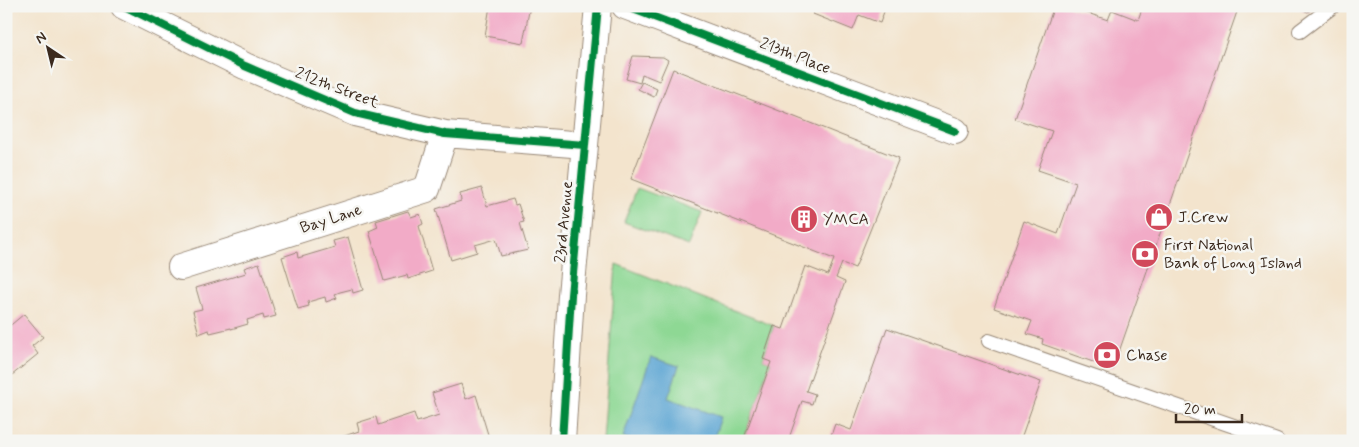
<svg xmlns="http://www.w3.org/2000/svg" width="1359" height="447" font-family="Mynerve,sans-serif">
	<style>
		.green { fill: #8ed894; stroke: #648159 }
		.water { fill: #5ba5d3; stroke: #4b6878 }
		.building { fill: #f2abc7 }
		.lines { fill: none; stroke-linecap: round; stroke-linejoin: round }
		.lane-casing { stroke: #978776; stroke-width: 16 }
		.street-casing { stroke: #978776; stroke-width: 28 }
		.lane { stroke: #fff; stroke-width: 14 }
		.street { stroke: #fff; stroke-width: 26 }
		.cycleway-casing { stroke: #f6f6f2; stroke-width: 11 }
		.cycleway { stroke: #00873e; stroke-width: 8 }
		.labels { text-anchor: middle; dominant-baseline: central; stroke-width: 5; stroke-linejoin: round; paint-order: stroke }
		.street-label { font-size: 16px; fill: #3b2a1e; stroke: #f6f6f2 }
		.poi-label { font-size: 16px; fill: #3b2a1e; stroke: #f6f6f2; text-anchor: start }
	</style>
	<rect width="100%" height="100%" fill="#f6f6f2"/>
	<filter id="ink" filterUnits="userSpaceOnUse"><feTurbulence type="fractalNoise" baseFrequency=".02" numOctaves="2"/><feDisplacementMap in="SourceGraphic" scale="10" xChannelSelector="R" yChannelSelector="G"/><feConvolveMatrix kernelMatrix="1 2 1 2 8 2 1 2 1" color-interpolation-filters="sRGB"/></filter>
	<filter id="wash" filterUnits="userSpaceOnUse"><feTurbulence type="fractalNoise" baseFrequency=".0096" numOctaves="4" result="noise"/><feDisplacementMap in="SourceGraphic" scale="20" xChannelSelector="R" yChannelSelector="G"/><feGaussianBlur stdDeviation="1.12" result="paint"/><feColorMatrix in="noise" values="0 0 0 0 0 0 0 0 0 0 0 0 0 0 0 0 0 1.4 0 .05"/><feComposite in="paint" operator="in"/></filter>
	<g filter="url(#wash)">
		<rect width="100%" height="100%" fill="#f3e4cd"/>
		<path class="green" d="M637,188L702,212L689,246L624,222Z
			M616,264L774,326L763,359L771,362L743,441H603Z"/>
		<path class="water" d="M651,357L679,366L668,398L721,417L713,441H634L623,437Z"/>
		<g id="blocks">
			<path class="building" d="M490,6H530L523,43L485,36Z
				M816,6H886L880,23L859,15L853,30L813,14Z
				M1054,6H1067L1108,20L1112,10L1138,20L1143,6H1239L1113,369L1042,344L1043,339L1027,334L1032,321L994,308L1024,221L1058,234L1076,183L1038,170L1052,131L1015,119Z
				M1292,6H1316L1308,12Z
				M633,56L663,57L668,60L659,81L642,74L640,83L626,79Z
				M673,69L899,158L855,268L842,263L836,278L845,282L806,391L815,394L812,404L802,401L788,441H743L771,362L763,359L774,326L783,329L805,266L828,275L834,259L631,179Z
				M642,82L657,89L654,97L638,89Z
				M482,188L487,206L513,199L515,205L518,204L524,222L520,223L528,250L501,256L496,239L475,245L477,252L451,260L436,209L461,201L460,194Z
				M408,211L411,217L420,214L423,224L419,226L432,271L408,279L407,275L384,281L369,231L378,227L376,221Z
				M348,237L363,290L353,293L352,289L340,292L335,294L337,298L326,302L325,297L308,302L309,306L298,309L282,257L297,252L298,258L335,247L333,241Z
				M259,263L276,316L264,319L263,315L247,320L248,324L231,329V328L210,333L209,330L199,334L193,311L202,309L196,288L246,273L244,268Z
				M24,314L43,337L32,346L38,354L6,380V329Z
				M887,328L1041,382L1020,441H829L835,424L851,430Z
				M461,384L466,399L476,395L490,441H330L359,431L357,423L376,417L378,425L414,413L417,422L439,415L432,393Z"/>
		</g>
	</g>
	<g filter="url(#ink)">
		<use href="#blocks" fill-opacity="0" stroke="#978776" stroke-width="1"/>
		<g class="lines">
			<g class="lane-casing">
				<path id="lane" d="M1300,31L1333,6
					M989,341L1277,441"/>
			</g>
			<g class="street-casing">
				<path id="street" d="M124,6L245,66L355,113L445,134L585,145
					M625,6L955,131
					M181,267L427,189L445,134
					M562,441L571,295L598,6"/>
			</g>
			<use href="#lane" class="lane"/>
			<use href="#street" class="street"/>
			<g class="cycleway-casing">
				<path id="cycleway" d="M124,6L245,66L355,113L445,134L585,145
					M625,6L955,131
					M562,441L571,295L598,6"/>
			</g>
			<use href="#cycleway" class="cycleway"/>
		</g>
	</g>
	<defs>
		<g id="shop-disc" transform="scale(1.4375)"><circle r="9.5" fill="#d1495b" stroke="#f6f6f2"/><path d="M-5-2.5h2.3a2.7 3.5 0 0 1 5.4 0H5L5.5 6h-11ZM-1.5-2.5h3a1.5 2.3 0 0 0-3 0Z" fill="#fff"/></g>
		<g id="building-disc" transform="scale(1.4375)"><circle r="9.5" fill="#d1495b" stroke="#f6f6f2"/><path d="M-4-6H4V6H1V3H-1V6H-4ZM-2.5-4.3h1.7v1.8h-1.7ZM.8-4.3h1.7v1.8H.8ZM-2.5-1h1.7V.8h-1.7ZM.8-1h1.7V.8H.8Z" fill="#fff"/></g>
		<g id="bank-disc" transform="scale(1.4375)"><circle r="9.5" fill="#d1495b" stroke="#f6f6f2"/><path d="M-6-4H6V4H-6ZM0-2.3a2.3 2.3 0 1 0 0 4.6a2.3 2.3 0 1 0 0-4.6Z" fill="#fff"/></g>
	</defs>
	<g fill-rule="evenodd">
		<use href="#shop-disc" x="1159" y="217"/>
		<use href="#building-disc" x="804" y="219"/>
		<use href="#bank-disc" x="1145" y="254"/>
		<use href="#bank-disc" x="1107" y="355"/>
	</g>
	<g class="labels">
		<g class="street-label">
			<text transform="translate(795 56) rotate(21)">213th Place</text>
			<text transform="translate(337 88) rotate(21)">212th Street</text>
			<text transform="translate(331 219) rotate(-18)">Bay Lane</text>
			<text transform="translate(564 222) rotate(-85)">23rd Avenue</text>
		</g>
		<g class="poi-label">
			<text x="1178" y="217">J.Crew</text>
			<text x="823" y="219">YMCA</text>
			<text x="1164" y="245">First National<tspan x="1164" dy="18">Bank of Long Island</tspan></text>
			<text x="1126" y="355">Chase</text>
		</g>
	</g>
	<rect width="1359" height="447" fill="none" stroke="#f6f6f2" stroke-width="25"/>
	<g transform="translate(48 48) rotate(325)" stroke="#f6f6f2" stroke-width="4" paint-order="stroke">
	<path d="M0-4L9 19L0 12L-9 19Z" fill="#3b2a1e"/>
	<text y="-8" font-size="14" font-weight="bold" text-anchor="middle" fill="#3b2a1e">N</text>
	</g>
	<path d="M1176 414v8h66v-8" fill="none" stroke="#3b2a1e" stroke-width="2.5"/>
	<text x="1184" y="414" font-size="15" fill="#3b2a1e" stroke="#f6f6f2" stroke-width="4" paint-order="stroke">20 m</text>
</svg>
